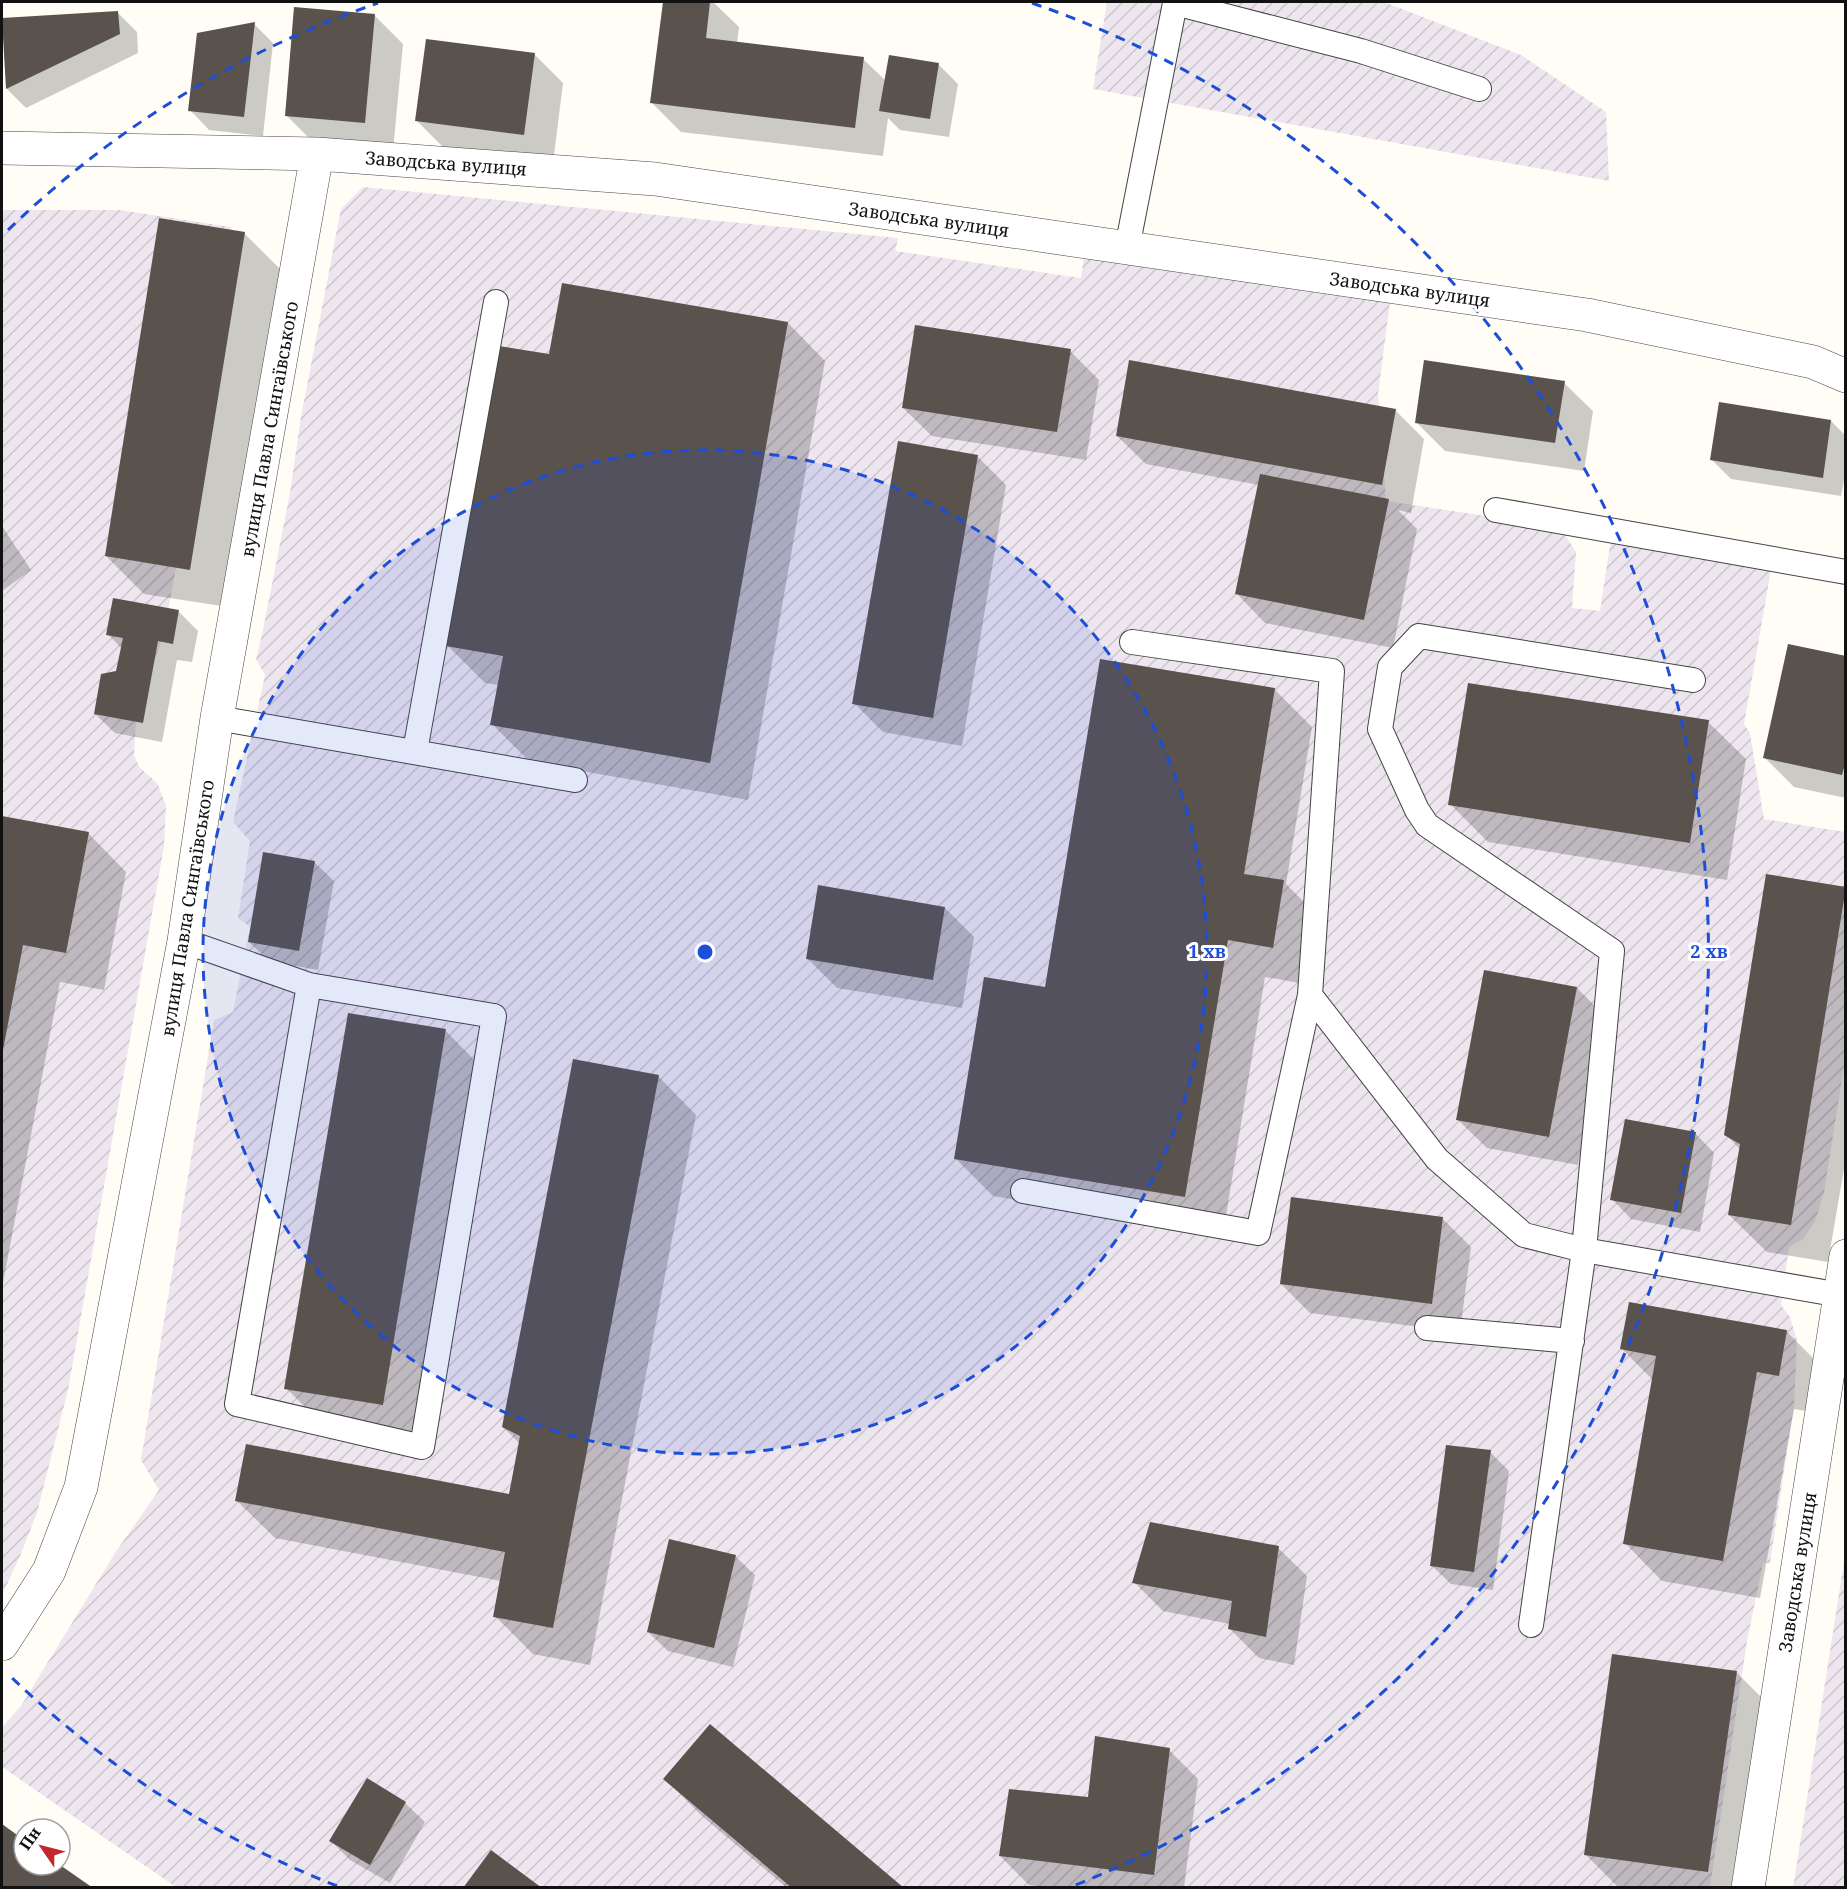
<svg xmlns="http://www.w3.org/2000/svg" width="1847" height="1889" font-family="'Noto Serif',serif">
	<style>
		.industrial { fill: url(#industrial-furrows) }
		.shadow { fill: #0003 }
		.building { fill: #5a524d }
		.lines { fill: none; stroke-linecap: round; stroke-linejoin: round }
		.service-casing { stroke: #444; stroke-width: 26 }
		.minor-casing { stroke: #444; stroke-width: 34 }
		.service { stroke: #fff; stroke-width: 24 }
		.minor { stroke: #fff; stroke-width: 33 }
		.ring { fill: none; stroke: #1d4ed8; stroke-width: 3; stroke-dasharray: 10 8 }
		.labels { text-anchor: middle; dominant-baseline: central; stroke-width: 6; stroke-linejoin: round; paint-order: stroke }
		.street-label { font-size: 18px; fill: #111; stroke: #fff }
		.centre { fill: #1d4ed8; stroke: #fff; stroke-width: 3 }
		.ring-label { font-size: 18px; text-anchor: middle; font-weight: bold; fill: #1d4ed8; stroke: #fff; stroke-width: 6; stroke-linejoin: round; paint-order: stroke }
	</style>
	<defs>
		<pattern id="industrial-furrows" width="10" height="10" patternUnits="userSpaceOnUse" patternTransform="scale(1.5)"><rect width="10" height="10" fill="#eee6ef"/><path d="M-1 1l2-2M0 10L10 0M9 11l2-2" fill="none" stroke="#cbc4cc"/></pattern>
	</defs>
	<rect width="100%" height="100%" fill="#fffdf5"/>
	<path class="industrial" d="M1107,2H1384L1521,55L1606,112L1609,181L1093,89Z
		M363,187L898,238L895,251L1081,278L1084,256L1390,302L1378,394L1386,501L1560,527L1576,552L1572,608L1600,611L1611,539L1772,564L1744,724L1750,733L1764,819L1845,832V1060L1824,1192L1815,1221L1803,1239L1789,1247L1781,1305L1790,1317L1797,1340L1794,1406L1770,1563H1763L1747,1641L1710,1887H176L2,1767V1727L21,1706L115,1553L159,1490L141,1460L214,1020L233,1012L250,927L238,918L250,841L233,822L265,675L256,659L262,635L290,493L301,417L341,209Z
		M2,210H120L231,227L199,415L204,417L163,638L137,704L134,755L139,767L157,783L166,805L164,846L68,1390L37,1513L20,1556L2,1595Z
		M1845,1555V1887H1793L1794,1882Z"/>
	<path class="shadow" d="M664,2H713L739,27L737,43L863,59L886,81L938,64L958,84L949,137L900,130L888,118L883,156L681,132L652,103Z
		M118,13L137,32L138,53L26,108L7,89L2,20Z
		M374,15L403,44L393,151L315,144L286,115Z
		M254,24L273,43L263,136L209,130L190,110Z
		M534,54L563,83L553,163L445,149L416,120Z
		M244,233L282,271L228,607L144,594L106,556Z
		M788,323L825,361L748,800L530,762L492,724L499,685L485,683L447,645L550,356Z
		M1070,351L1099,380L1086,460L932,436L903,408Z
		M1564,383L1593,411L1584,471L1445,451L1416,422Z
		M1395,410L1424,439L1411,513L1398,510L1417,529L1393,648L1265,623L1237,594L1259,485L1146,464L1117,436Z
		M1831,421L1846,436V470L1841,496L1731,479L1711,459Z
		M977,456L1006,485L962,746L883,732L854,703Z
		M2,526L31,570L2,591Z
		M179,612L198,631L192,662L177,660L162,742L115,733L95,714L118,672L122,649L108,634Z
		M1846,658V798L1794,787L1765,758Z
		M1274,689L1312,727L1286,884L1321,919L1311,985L1265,977L1223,1234L993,1196L955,1158L1046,989Z
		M1708,722L1746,759L1727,880L1488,842L1450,804Z
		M2,817L89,834L126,872L104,990L60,982L2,1288Z
		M314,862L334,881L318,970L269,961L249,942Z
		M1846,889V1157L1828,1262L1767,1252L1729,1215L1740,1149L1725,1134Z
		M945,908L974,937L962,1008L837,988L808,959Z
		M1577,988L1606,1017L1578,1165L1487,1148L1458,1120Z
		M446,1031L483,1069L420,1442L324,1426L286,1388Z
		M574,1061L659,1077L696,1115L590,1665L533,1654L495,1616L501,1581L275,1538L237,1501L510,1496L520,1444L503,1427Z
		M1695,1133L1714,1153L1700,1232L1631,1219L1612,1199Z
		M1442,1218L1471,1247L1460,1332L1310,1313L1281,1284Z
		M1786,1331L1824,1369L1816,1413L1794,1409L1760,1598L1662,1581L1625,1543L1653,1380L1622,1349Z
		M1490,1452L1509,1471L1493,1590L1451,1584L1431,1565Z
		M1278,1548L1307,1576L1294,1665L1259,1658L1230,1629V1624L1163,1611L1134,1582Z
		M735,1556L755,1575L733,1667L668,1651L648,1632Z
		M1736,1672L1774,1710L1749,1888H1619L1586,1855Z
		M1169,1750L1198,1779L1184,1888H1053L1029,1885L1000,1856Z
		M665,1779L902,1888H787L702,1816Z
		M367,1781L405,1803L425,1822L390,1883L350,1860L331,1841Z
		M2,1826L24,1842V1865H58L90,1888H2Z"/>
	<path class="building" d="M663,2H710L706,38L864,57L855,128L650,103Z
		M294,7L375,14L365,123L285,116Z
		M118,11L120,34L6,89L2,18Z
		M255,22L244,117L188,111L197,33Z
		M426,39L535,53L524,135L415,121Z
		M889,55L939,63L930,119L879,111Z
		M159,218L245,232L190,570L105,556Z
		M562,283L788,322L710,763L490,725L503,656L446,646L499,346L549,354Z
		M915,325L1071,349L1057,432L902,408Z
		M1129,360L1396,409L1382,485L1116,436Z
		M1424,360L1565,381L1555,443L1415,423Z
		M1719,402L1831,420L1823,478L1710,460Z
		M898,441L978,455L933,718L852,704Z
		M1260,474L1389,499L1364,620L1235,594Z
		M113,598L179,610L173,644L158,641L143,723L94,714L101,674L116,671L123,638L106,635Z
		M1788,644L1846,656V760L1842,775L1763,758Z
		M1100,659L1275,688L1244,874L1284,880L1273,948L1228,940L1185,1197L954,1159L984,977L1045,987Z
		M1468,683L1709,720L1690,843L1448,805Z
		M2,816L89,832L66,953L23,945L3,1050Z
		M263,852L315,861L299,951L248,942Z
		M1766,874L1846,887L1791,1225L1728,1215L1740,1144L1724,1135Z
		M818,885L945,907L933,980L806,959Z
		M1484,970L1577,987L1549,1137L1456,1120Z
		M348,1013L446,1029L383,1405L284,1389Z
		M573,1059L659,1075L553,1628L493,1617L505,1552L235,1501L246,1444L509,1494L520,1436L502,1427Z
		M1625,1119L1696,1132L1681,1213L1610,1200Z
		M1291,1197L1443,1217L1432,1304L1280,1284Z
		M1629,1302L1787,1330L1779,1376L1757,1372L1723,1561L1623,1544L1656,1356L1620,1349Z
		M1446,1445L1491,1450L1474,1572L1430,1566Z
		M1150,1522L1279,1546L1266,1637L1228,1629L1232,1601L1132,1583Z
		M669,1539L736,1555L714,1648L647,1632Z
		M1612,1654L1737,1671L1708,1872L1584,1855Z
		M710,1724L904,1888H792L663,1779Z
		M1095,1736L1170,1748L1154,1875L999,1856L1009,1789L1088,1797Z
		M367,1778L406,1802L370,1865L329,1841Z
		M2,1824L24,1840V1865H60L93,1888H2Z
		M491,1850L542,1888H463Z"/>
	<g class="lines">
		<g class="service-casing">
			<path id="service" d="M1127,248L1175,3L1361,51L1479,89
				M1496,510L1846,572
				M1693,680L1419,636L1390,667L1380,729L1417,810L1427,825L1612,951L1584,1250L1846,1296
				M217,718L575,780
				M415,751L496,302
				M184,941L309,985L494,1016L422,1447L237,1404L309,985
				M1310,995L1437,1159L1524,1235L1584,1250L1531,1625
				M1023,1191L1258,1233L1310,995L1332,671L1132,642
				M1427,1328L1572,1341"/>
		</g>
		<g class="minor-casing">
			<path id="minor" d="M2,148L317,154L655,179L1587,315L1813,362L1846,376
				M2,1644L49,1571L81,1487L184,941L217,718L317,154
				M1748,1888L1846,1256"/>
		</g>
		<use href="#service" class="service"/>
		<use href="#minor" class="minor"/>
	</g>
	<circle cx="705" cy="952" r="502" fill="#1d4ed8" fill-opacity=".12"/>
	<g class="ring">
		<circle cx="705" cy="952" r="502"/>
		<path d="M337 1886A1004 1004 0 0 1 8 1674M8 230A1004 1004 0 0 1 378 3M1032 3A1004 1004 0 0 1 1073 1886"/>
	</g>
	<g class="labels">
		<g class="street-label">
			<text transform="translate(446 163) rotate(4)">Заводська вулиця</text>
			<text transform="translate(929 219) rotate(8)">Заводська вулиця</text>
			<text transform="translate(1410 289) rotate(8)">Заводська вулиця</text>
			<text transform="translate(269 429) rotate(-80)">вулиця Павла Сингаївського</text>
			<text transform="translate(187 908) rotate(-81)">вулиця Павла Сингаївського</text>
			<text transform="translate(1797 1572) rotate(-81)">Заводська вулиця</text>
		</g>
	</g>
	<circle cx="705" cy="952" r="9" class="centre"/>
	<g class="ring-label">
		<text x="1207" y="958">1 хв</text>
		<text x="1709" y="958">2 хв</text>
	</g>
	<rect width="1847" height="1889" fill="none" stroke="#111111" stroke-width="6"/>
	<g transform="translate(42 1847) rotate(305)"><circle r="28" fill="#ffffff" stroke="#a0a0a0" stroke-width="1.5"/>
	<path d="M0-4.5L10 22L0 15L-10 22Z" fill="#c4262e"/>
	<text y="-9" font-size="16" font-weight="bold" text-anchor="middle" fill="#111111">Пн</text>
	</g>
</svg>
